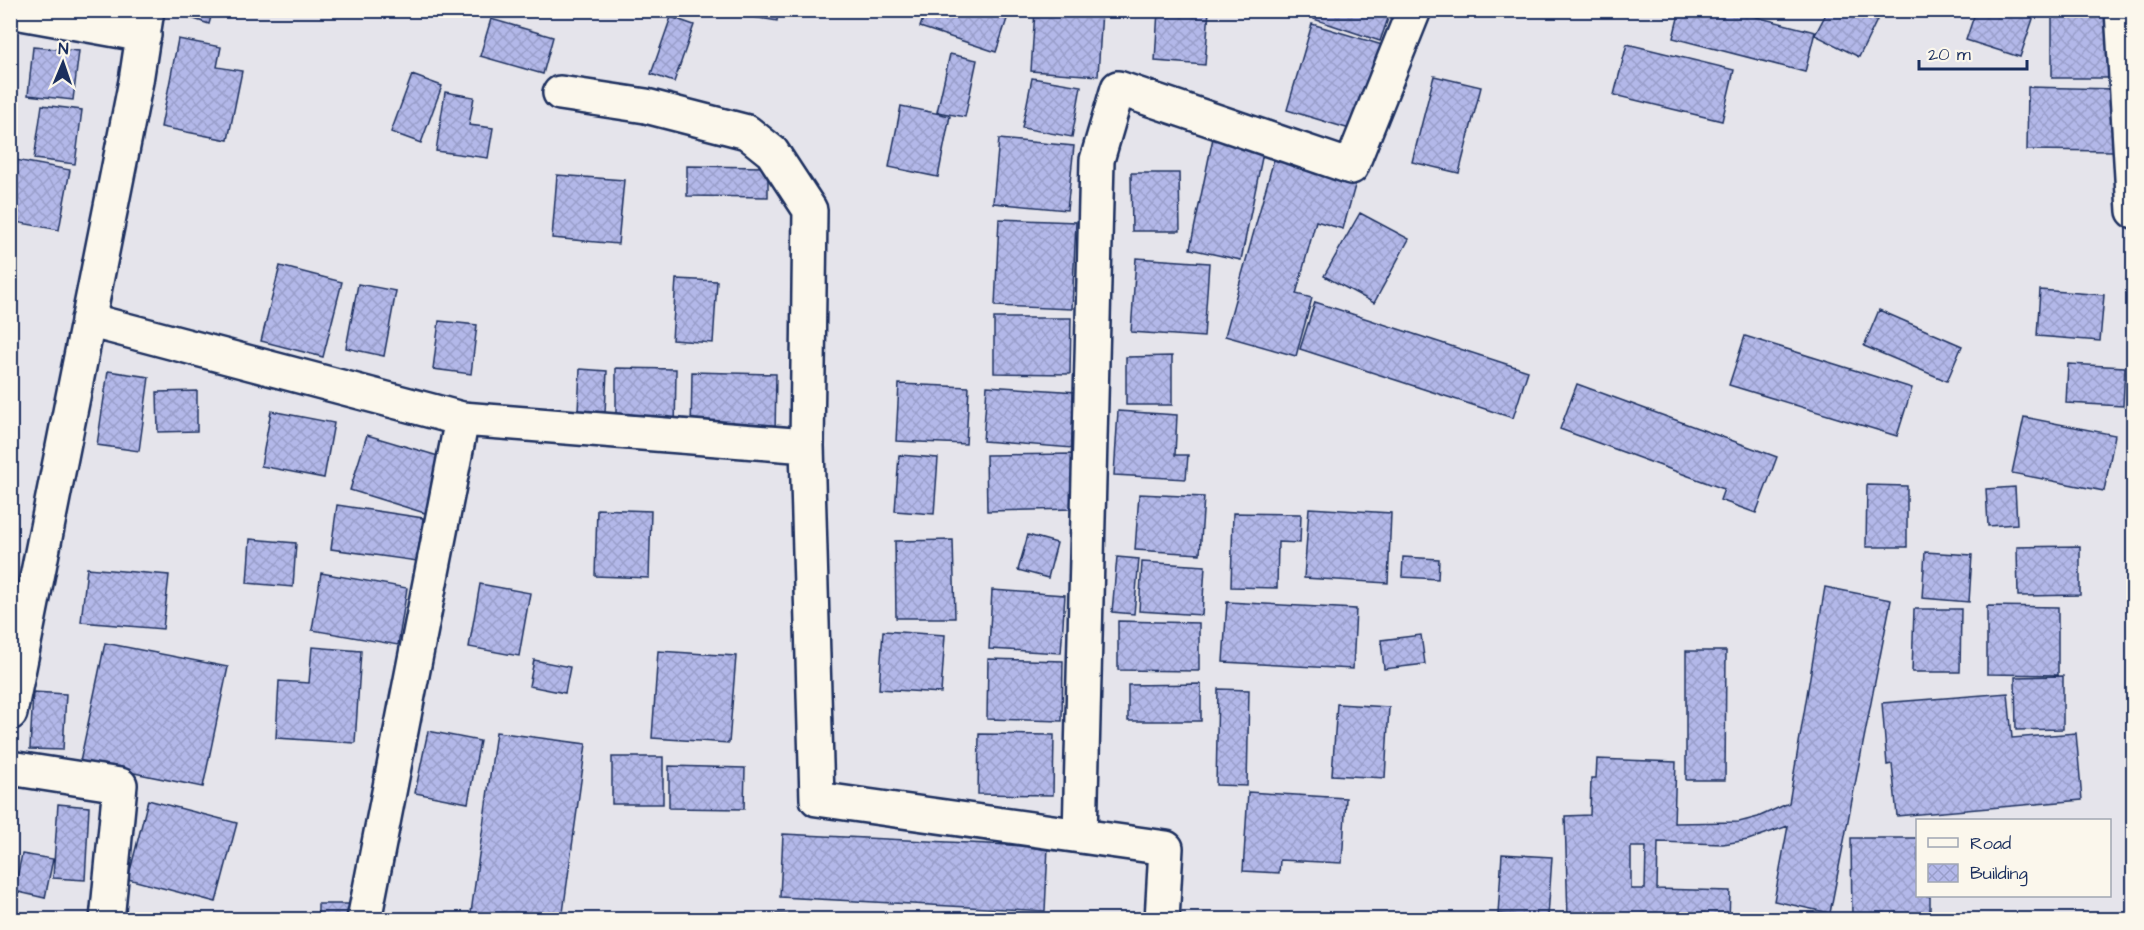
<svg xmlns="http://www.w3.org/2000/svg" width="2144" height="930" font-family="'Architects Daughter',sans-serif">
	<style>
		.building { fill: url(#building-cross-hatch); stroke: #1b2f5e; stroke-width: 1.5; fill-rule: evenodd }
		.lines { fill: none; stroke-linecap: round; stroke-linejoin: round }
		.minor-casing { stroke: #1b2f5e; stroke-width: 38 }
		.minor { stroke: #fbf7ec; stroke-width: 33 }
	</style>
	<defs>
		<pattern id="building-cross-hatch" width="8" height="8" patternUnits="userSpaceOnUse" patternTransform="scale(1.5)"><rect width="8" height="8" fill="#b3b8e9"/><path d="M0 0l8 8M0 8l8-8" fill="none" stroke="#999eca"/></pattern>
	</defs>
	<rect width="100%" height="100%" fill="#e5e4eb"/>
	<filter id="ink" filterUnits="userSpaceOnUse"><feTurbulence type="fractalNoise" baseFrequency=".0167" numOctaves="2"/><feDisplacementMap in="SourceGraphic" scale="12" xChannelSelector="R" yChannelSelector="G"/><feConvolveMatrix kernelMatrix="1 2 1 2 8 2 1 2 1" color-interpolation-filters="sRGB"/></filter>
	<g filter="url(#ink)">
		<path class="building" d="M167,10H213L209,24Z
			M485,10H530L529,17Z
			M735,10H778L777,21L735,14Z
			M926,10H1010L996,52L920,27Z
			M1035,10H1102L1098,76L1031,71Z
			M1158,10H1209L1205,65L1155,61Z
			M1317,10H1391L1380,41L1314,19Z
			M1680,10H1729L1815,32L1805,72L1673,38Z
			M1828,10H1873L1880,14L1859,57L1815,35Z
			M1976,10H2036L2020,57L1966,40Z
			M2052,10H2113L2114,78H2052Z
			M671,17L694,25L674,82L651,74Z
			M491,19L553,37L543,74L480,56Z
			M1312,24L1389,47L1363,133L1287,110Z
			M178,39L221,47L217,67L242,71L228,140L161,127Z
			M1627,44L1734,70L1722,121L1614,95Z
			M33,47L79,51L73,100L28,95Z
			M950,54L977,60L965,117L937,112Z
			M412,75L442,86L421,143L391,132Z
			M1434,76L1481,87L1459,173L1412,162Z
			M1032,78L1081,86L1072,137L1022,128Z
			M2028,87L2115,89L2114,151L2027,150Z
			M445,92L474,97L469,125L493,128L488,158L436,151Z
			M42,105L82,110L75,164L34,159Z
			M901,106L950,116L938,177L889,167Z
			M1214,133L1265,143L1241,260L1190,249Z
			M999,139L1074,146L1067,210L993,203Z
			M10,159L70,170L59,230L10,221Z
			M1274,159L1356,182L1343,229L1316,221L1296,294L1312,298L1296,356L1225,336Z
			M687,166L768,167V197L687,196Z
			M1131,173H1179L1180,231H1132Z
			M557,175L624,180L618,244L552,238Z
			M1360,213L1409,239L1374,303L1324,276Z
			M999,219L1076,222L1072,309L995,306Z
			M1136,258L1209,263L1204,337L1131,332Z
			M280,266L342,282L323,357L261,341Z
			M676,279L717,281L713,343L672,340Z
			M358,284L396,291L384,356L346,348Z
			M2040,290L2104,295L2100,341L2037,336Z
			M1315,302L1528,371L1513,418L1300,349Z
			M1879,310L1962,346L1947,381L1864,346Z
			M994,318H1071L1070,374L994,373Z
			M439,321L477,325L471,374L433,369Z
			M1745,336L1912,388L1897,436L1729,385Z
			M1172,356V405H1126V357Z
			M2068,364L2125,367L2123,406L2066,403Z
			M616,368L676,369L675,432L616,431Z
			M580,369L607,371L605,413L578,412Z
			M108,371L149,377L139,451L97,445Z
			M692,372L776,374L775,436L691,435Z
			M899,384L969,387L966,444L896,441Z
			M1577,384L1777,457L1756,513L1720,500L1724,489L1560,429Z
			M987,386L1077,392L1073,448L983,441Z
			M197,391V431L158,432L157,392Z
			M271,411L334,423L324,478L261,466Z
			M1118,411L1177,415L1175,455H1188L1186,479L1114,475Z
			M2024,417L2115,435L2104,491L2012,473Z
			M367,435L445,458L428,514L350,490Z
			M1074,454V509L987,511L986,455Z
			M899,455L938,458L934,514L895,511Z
			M1867,485L1907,486V547H1866Z
			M2015,487L2017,524L1988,526L1986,489Z
			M1139,494L1204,497L1200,554L1135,550Z
			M337,505L423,518L417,561L331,549Z
			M1309,508L1391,513L1388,583L1304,578Z
			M597,509L651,511L649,578L595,576Z
			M1233,513L1301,514L1300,543L1278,542L1277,588L1231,587Z
			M1028,535L1057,543L1048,578L1018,570Z
			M250,539L296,543L293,587L247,583Z
			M953,540L955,618H896L895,541Z
			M2080,546V595L2018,596L2017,547Z
			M1925,552L1972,555L1969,602L1922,598Z
			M1117,557L1139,559L1134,614L1112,612Z
			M1403,557L1439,559L1438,579L1402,577Z
			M1142,562L1205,566L1202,615L1139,611Z
			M87,568L169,575L163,629L81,622Z
			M321,573L407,588L398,645L312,630Z
			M480,584L530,593L519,656L469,647Z
			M1825,587L1891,600L1830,913L1774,901L1788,826L1748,840L1723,844L1658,842L1657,889L1730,891L1729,920H1568L1565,816L1590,815L1591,778H1596L1597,759L1676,762L1674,823L1739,822L1758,817L1789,803ZM1631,847H1646L1645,889H1631Z
			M992,590L1065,595L1061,653L989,649Z
			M1227,602L1356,609L1353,669L1223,662Z
			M1987,606L2058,607V675L1987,674Z
			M1914,609H1961L1960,672H1912Z
			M1118,621L1199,623V671L1118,670Z
			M883,631L945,635L941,693L879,689Z
			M1421,635L1425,664L1384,669L1381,640Z
			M105,643L228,667L203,787L80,762Z
			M312,647L361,651L355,743L276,738L279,681L309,683Z
			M658,651L736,656L729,743L652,738Z
			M1686,651H1726L1725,780H1686Z
			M988,659L1063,661L1062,721L987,719Z
			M534,660L570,667L565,693L529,686Z
			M2063,676V729L2016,730L2015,677Z
			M1201,684V721H1128V685Z
			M1218,689L1249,690L1247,786L1216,785Z
			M33,692L66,694L63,750L30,749Z
			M2008,693L2012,738L2076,733L2082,800L1897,816L1892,764L1887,765L1882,703Z
			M1337,704L1389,707L1385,778L1332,775Z
			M428,731L480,741L468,803L415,793Z
			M496,732L586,744L562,920H470Z
			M979,734L1054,735L1053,795L978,794Z
			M612,757H663V804H612Z
			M669,766L745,768L744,809L669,808Z
			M1248,792L1346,798L1342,863L1280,860L1279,873L1243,871Z
			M148,800L237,823L216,902L128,879Z
			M58,804L89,807L85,880L53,878Z
			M783,834L1048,847L1045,911L780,897Z
			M1851,838H1918V896H1930V917L1852,920Z
			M22,854L53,859L45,898L14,891Z
			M1502,854L1552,857L1548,917L1498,914Z
			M318,904H354V920H318Z
			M776,914L829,915V920H776Z"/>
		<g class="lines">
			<g class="minor-casing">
				<path id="minor" d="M2122,10L2134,211
					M10,11L144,35
					M560,93L646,106L747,132L772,152L810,210L807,446L817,799L1166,848L1162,920
					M88,320L462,419L364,920
					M462,419L807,446
					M10,713L136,81L147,10
					M10,768L120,785L107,920
					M1080,836L1097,160L1118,88L1351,167L1414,10"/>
			</g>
			<use href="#minor" class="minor"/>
		</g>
	</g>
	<rect width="2144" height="930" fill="none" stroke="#fbf7ec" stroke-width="36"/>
	<rect x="18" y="18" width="2108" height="894" fill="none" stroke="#1b2f5e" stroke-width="2" filter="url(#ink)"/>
	<rect x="1916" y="819" width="195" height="78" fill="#fbf7ec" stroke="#a1a7b3" stroke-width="1.5"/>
	<rect x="1928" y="838" width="30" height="9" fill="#fbf7ec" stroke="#a1a7b3" stroke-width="1.5"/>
	<text x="1970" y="849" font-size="18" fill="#1b2f5e">Road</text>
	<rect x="1928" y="864" width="30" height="18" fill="url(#building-cross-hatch)" stroke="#a1a7b3" stroke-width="1.5"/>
	<text x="1970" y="879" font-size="18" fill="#1b2f5e">Building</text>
	<g transform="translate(63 63) rotate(2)" stroke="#fbf7ec" stroke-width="4.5" paint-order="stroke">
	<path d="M0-4.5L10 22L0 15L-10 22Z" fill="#1b2f5e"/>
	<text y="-9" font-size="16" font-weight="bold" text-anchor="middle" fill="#1b2f5e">N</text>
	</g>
	<path d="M1919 60v9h108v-9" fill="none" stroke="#1b2f5e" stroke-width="3"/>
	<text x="1928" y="60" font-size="18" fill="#1b2f5e" stroke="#fbf7ec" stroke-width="4.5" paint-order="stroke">20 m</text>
</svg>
